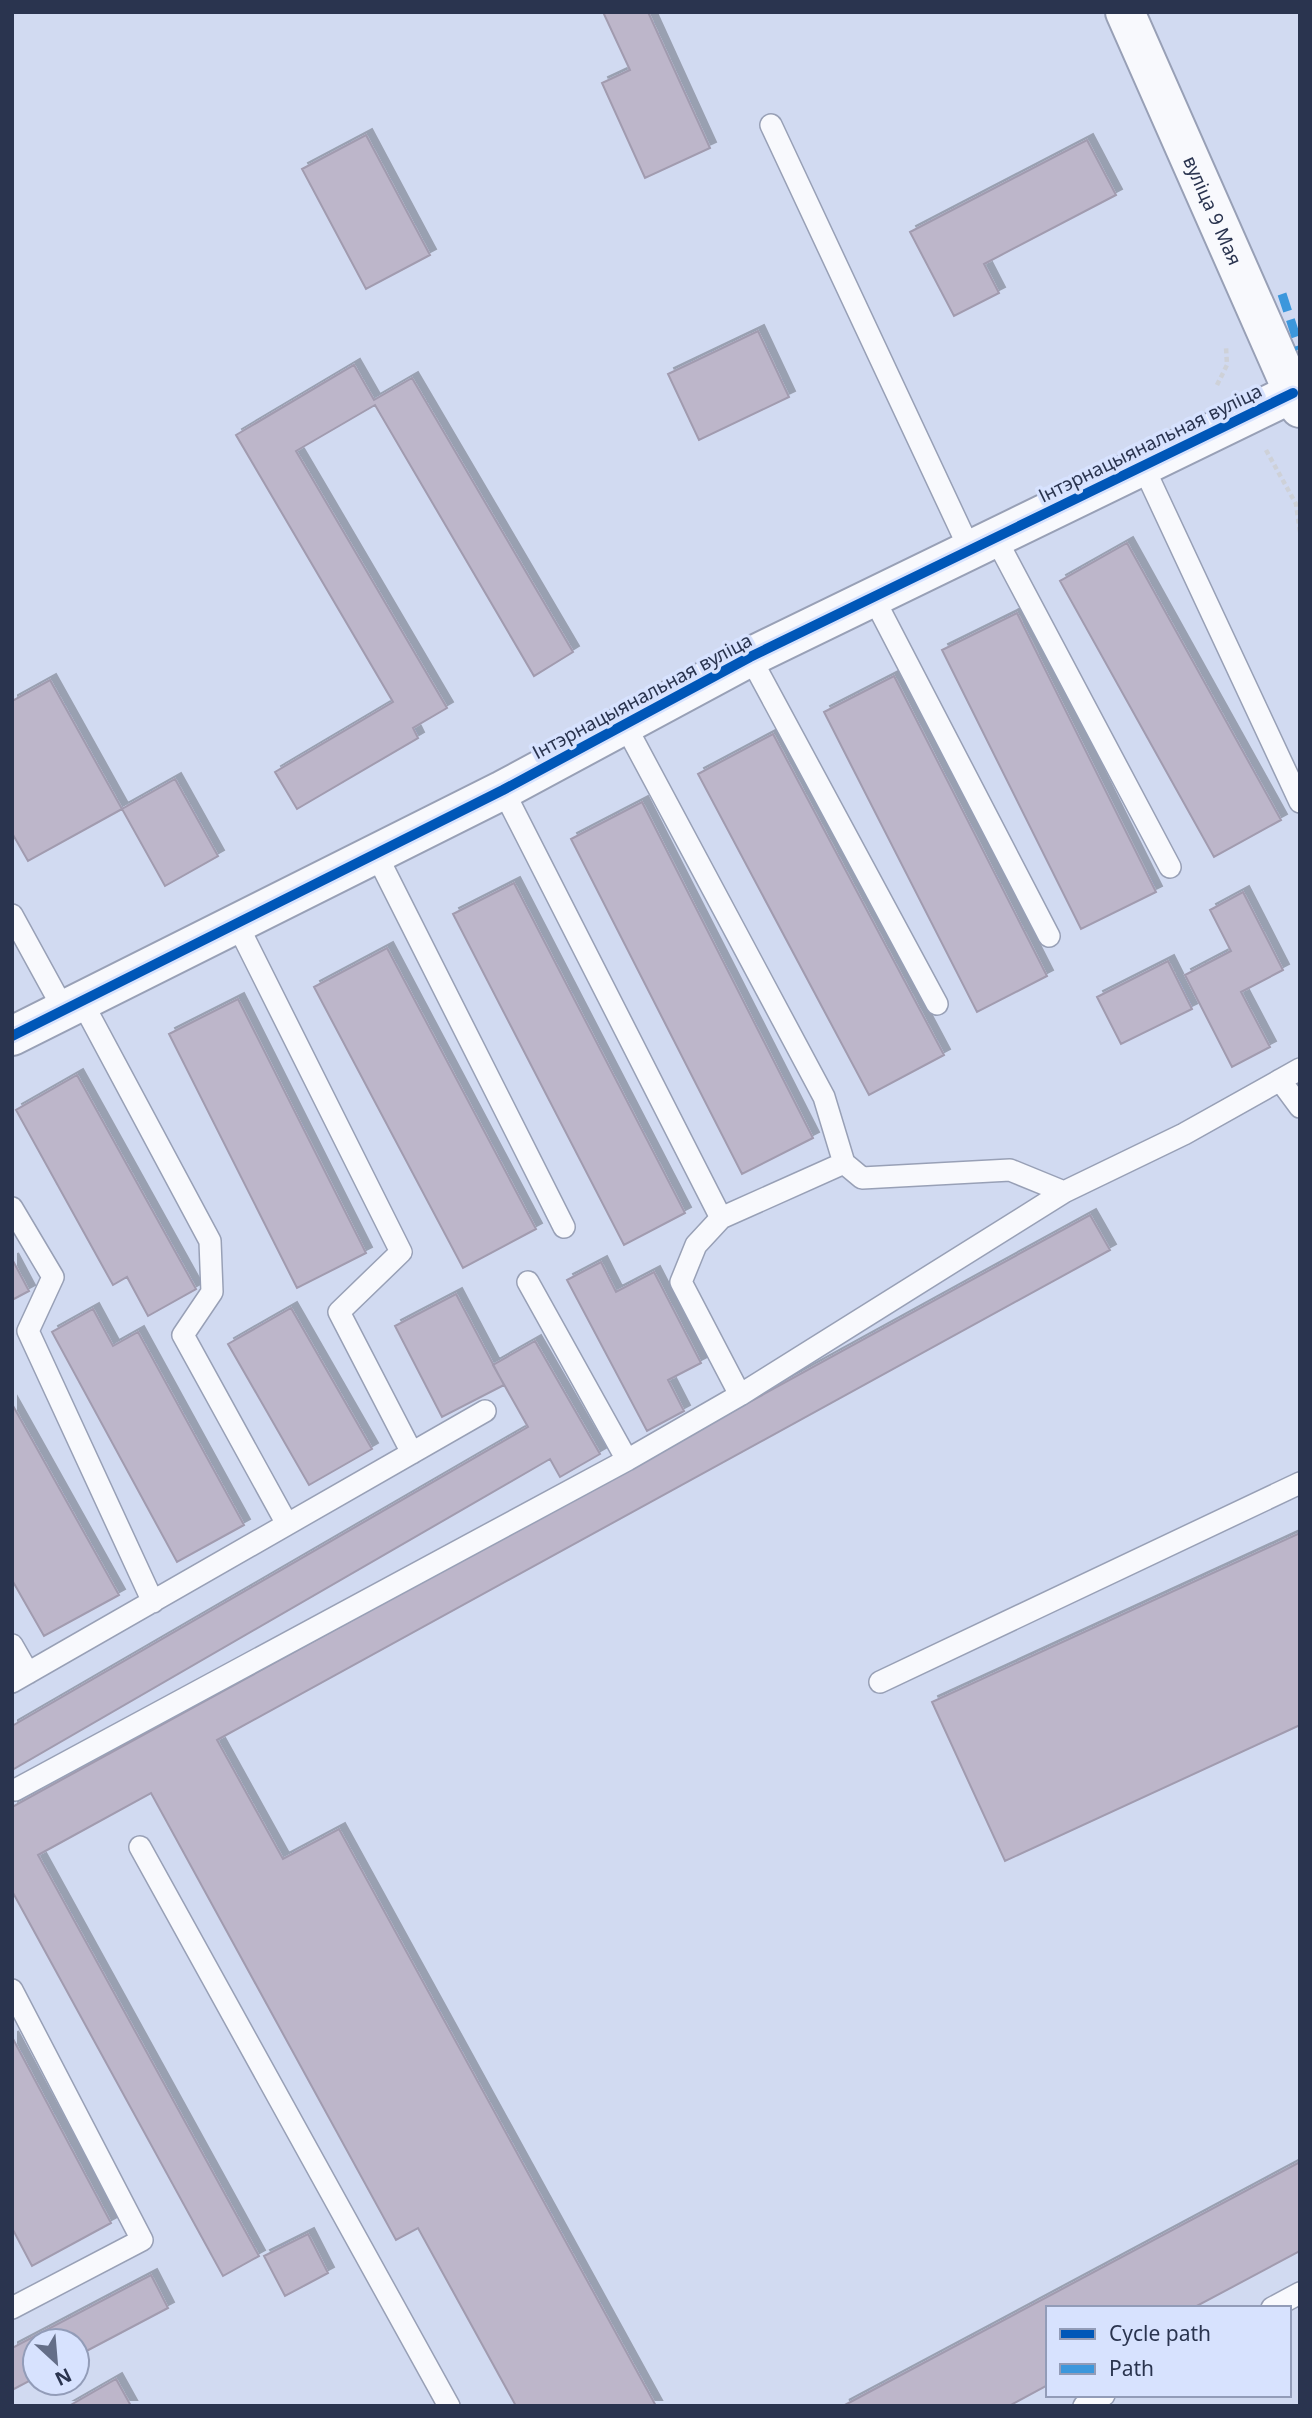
<svg xmlns="http://www.w3.org/2000/svg" width="1312" height="2418" font-family="'Noto Sans',sans-serif">
	<style>
		.building { fill: #bdb6ca; stroke: #a19baf; stroke-width: 2; filter: url(#shadow) }
		.lines { fill: none; stroke-linecap: round; stroke-linejoin: round }
		.service-casing { stroke: #98a0b6; stroke-width: 24 }
		.minor-casing { stroke: #98a0b6; stroke-width: 42 }
		.primary-casing { stroke: #98a0b6; stroke-width: 42 }
		.path { stroke: #ced1d8; stroke-width: 4.5; stroke-dasharray: 5 3.5; stroke-linecap: butt }
		.service { stroke: #f8f9fd; stroke-width: 21 }
		.minor { stroke: #f8f9fd; stroke-width: 38 }
		.primary { stroke: #f8f9fd; stroke-width: 38 }
		.quiet { stroke: #3c97dc; stroke-width: 9; stroke-dasharray: 18 9; stroke-linecap: butt }
		.cycleway-casing { stroke: #d7e2fe; stroke-width: 15 }
		.cycleway { stroke: #0057b8; stroke-width: 10 }
		.labels { text-anchor: middle; dominant-baseline: central; stroke-width: 7; stroke-linejoin: round; paint-order: stroke }
		.street-label { font-size: 19px; fill: #2a344f; stroke: #d7e2fe }
	</style>
	<defs>
		<filter id="shadow"><feDropShadow dx="6" dy="-6" stdDeviation="0" flood-color="#0004"/></filter>
	</defs>
	<rect width="100%" height="100%" fill="#d1daf1"/>
	<path class="building" d="M603,12H648L710,148L645,178L602,83L630,70Z
		M366,135L430,255L366,289L302,169Z
		M1087,140L1116,195L984,264L999,293L954,316L910,232Z
		M758,331L789,397L699,440L668,374Z
		M354,365L374,400L412,378L573,652L534,676L375,405L296,451L447,708L413,728L418,738L297,809L275,772L393,702L236,435Z
		M1127,543L1281,820L1214,857L1060,581Z
		M1017,613L1156,892L1081,929L942,650Z
		M894,676L1047,976L977,1012L824,712Z
		M50,680L122,809L28,861L12,833V701Z
		M773,734L944,1055L869,1095L698,774Z
		M175,779L218,856L165,886L122,809Z
		M642,802L813,1138L742,1174L571,839Z
		M514,883L685,1213L624,1245L453,914Z
		M1243,892L1283,970L1241,992L1270,1047L1232,1067L1185,975L1231,951L1210,910Z
		M387,948L536,1229L463,1268L314,987Z
		M1168,961L1192,1009L1121,1044L1097,997Z
		M238,999L366,1253L297,1288L169,1034Z
		M77,1075L196,1289L148,1316L127,1277L113,1285L16,1110Z
		M1090,1215L1110,1250L217,1740L283,1859L339,1829L656,2406H516L418,2228L396,2240L151,1793L38,1855L259,2256L223,2276L12,1891V1807Z
		M12,1259L29,1291L12,1300Z
		M601,1262L616,1292L654,1272L701,1363L668,1380L684,1411L647,1431L567,1280Z
		M456,1294L504,1385L442,1417L395,1326Z
		M291,1308L372,1449L309,1485L228,1344Z
		M93,1309L113,1346L138,1332L244,1525L177,1562L52,1332Z
		M535,1341L600,1454L560,1477L550,1459L12,1770V1726L528,1427L493,1365Z
		M12,1404L119,1595L44,1636L12,1580Z
		M1300,1533V1725L1005,1861L932,1702Z
		M12,2037L111,2223L32,2266L12,2228Z
		M1300,2162V2251L1193,2308H1048V2385L1009,2406H843Z
		M308,2234L328,2273L285,2296L264,2256Z
		M151,2275L168,2308L77,2356V2341H35V2378L12,2390V2348Z
		M116,2379L131,2406H69Z"/>
	<g class="lines">
		<g class="service-casing">
			<path id="service" d="M771,125L970,550
				M1143,466L1300,802
				M995,537L1170,867
				M873,597L1049,936
				M750,657L937,1004
				M625,725L824,1097L844,1163L862,1178L1010,1170L1064,1192
				M503,790L721,1218L696,1245L681,1282L740,1395
				M376,854L564,1227
				M12,915L64,1010
				M237,924L401,1252L339,1312L412,1453
				M81,1000L210,1241L212,1292L183,1335L287,1524
				M1280,1080L1300,1107
				M12,1208L53,1277L28,1331L153,1602
				M721,1218L844,1163
				M528,1282L627,1460
				M12,1645L28,1673
				M12,1682L485,1411
				M880,1682L1300,1483
				M15,1790L627,1460L740,1395L1064,1192L1184,1134L1300,1069
				M140,1847L449,2406
				M12,1990L142,2240L12,2308
				M1272,2308L1300,2293
				M1084,2406L1104,2395"/>
		</g>
		<g class="minor-casing">
			<path id="minor" d="M12,1036L503,790L750,657L1293,393"/>
		</g>
		<g class="primary-casing">
			<g id="primary">
				<path id="s1" d="M1125,12L1300,408"/>
			</g>
		</g>
		<path class="path" d="M1217,385L1227,365L1226,347
			M1266,450L1296,504L1300,532"/>
		<use href="#service" class="service"/>
		<use href="#minor" class="minor"/>
		<use href="#primary" class="primary"/>
		<path class="quiet" d="M1282,294L1300,349"/>
		<g class="cycleway-casing">
			<path id="cycleway" d="M12,1036L503,790L750,657L1293,393"/>
		</g>
		<use href="#cycleway" class="cycleway"/>
	</g>
	<g class="labels">
		<g class="street-label">
			<text stroke="none"><textPath href="#s1" startOffset="217">вуліца 9 Мая</textPath></text>
			<text transform="translate(1150 443) rotate(-26)">Інтэрнацыянальная вуліца</text>
			<text transform="translate(642 696) rotate(-28)">Інтэрнацыянальная вуліца</text>
		</g>
	</g>
	<rect width="1312" height="2418" fill="none" stroke="#2a344f" stroke-width="28"/>
	<rect x="1046" y="2306" width="245" height="91" fill="#d7e2fe" stroke="#929cb8" stroke-width="2"/>
	<rect x="1060" y="2329" width="35" height="10" fill="#0057b8" stroke="#929cb8" stroke-width="2"/>
	<text x="1109" y="2341" font-size="21" fill="#2a344f">Cycle path</text>
	<rect x="1060" y="2364" width="35" height="10" fill="#3c97dc" stroke="#929cb8" stroke-width="2"/>
	<text x="1109" y="2376" font-size="21" fill="#2a344f">Path</text>
	<g transform="translate(56 2362) rotate(154)"><circle r="33" fill="#d7e2fe" stroke="#929cb8" stroke-width="2"/>
	<path d="M0-5L12 26L0 18L-12 26Z" fill="#646e88"/>
	<text y="-10" font-size="19" font-weight="bold" text-anchor="middle" fill="#2a344f">N</text>
	</g>
</svg>
